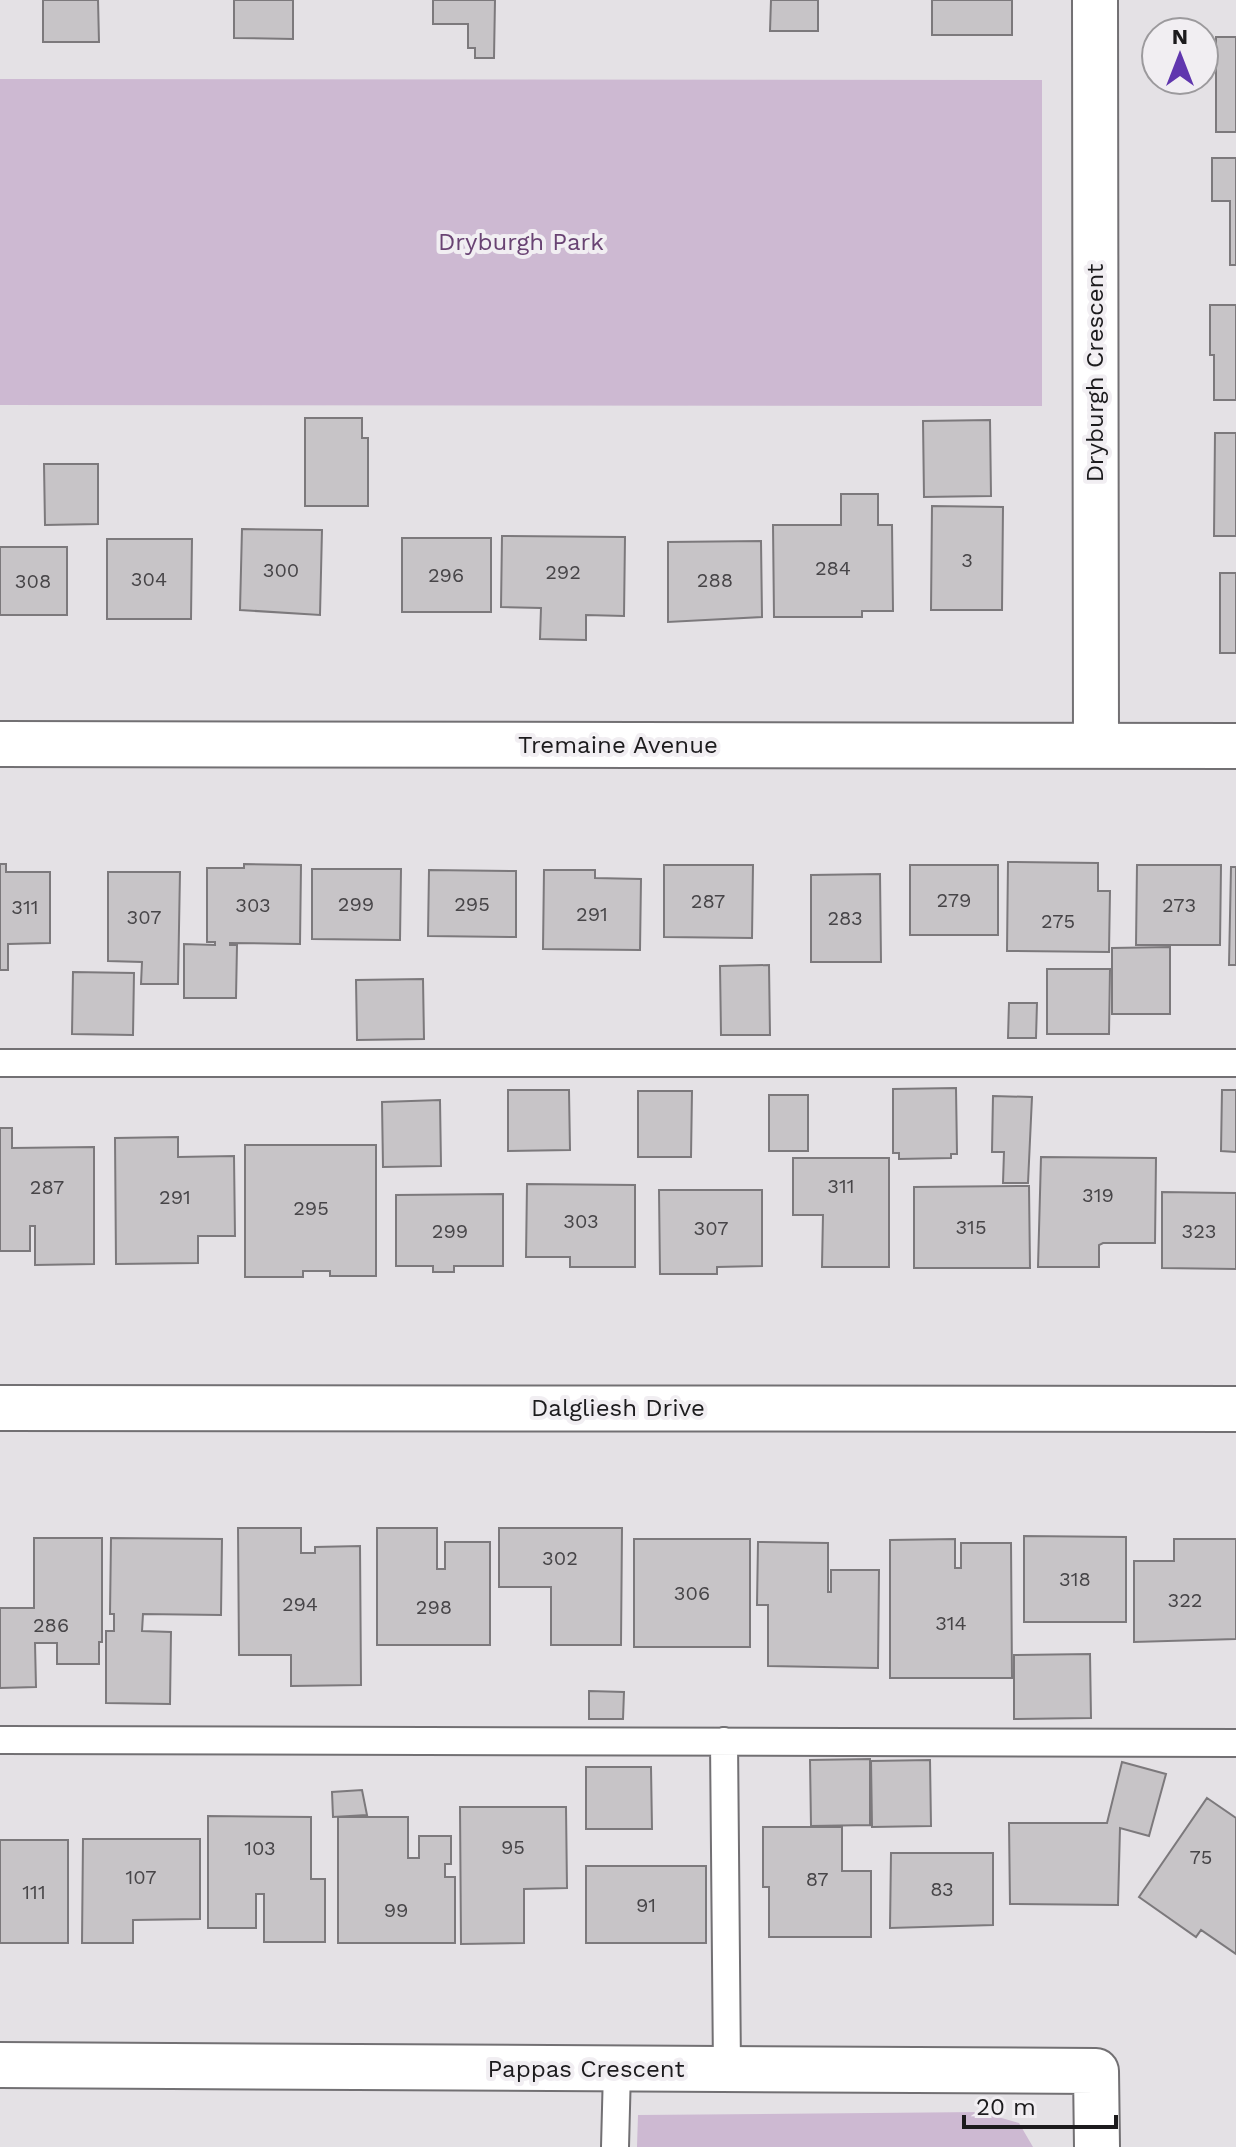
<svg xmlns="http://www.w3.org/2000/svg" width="1236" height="2147" font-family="'Work Sans',sans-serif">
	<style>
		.green { fill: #cdb9d2 }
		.building { fill: #c7c4c7; stroke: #7c797c; stroke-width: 2 }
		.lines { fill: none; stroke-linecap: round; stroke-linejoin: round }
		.service-casing { stroke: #727073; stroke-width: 30 }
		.minor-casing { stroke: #727073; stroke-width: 48 }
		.tertiary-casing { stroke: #727073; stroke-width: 48 }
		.service { stroke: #fff; stroke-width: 26 }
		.minor { stroke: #fff; stroke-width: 44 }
		.tertiary { stroke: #fff; stroke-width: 44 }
		.labels { text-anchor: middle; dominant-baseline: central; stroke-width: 8; stroke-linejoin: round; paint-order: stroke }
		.number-label { font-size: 20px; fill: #474548 }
		.park-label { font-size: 24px; fill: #694373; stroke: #f1eef2 }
		.street-label { font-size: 24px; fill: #1c1b1d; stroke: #f1eef2 }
	</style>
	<rect width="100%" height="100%" fill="#e4e1e5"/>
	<path class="green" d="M0,79L1042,80V406L0,405Z
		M981,2112L1019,2123L1033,2147H637L638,2115Z"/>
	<path class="building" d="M43,0H98L99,42H43Z
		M234,0H293V39L234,38Z
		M433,0H495L494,58H475V48H468V24H433Z
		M771,0H818V31H770Z
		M932,0H1012V35H932Z
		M1216,37H1236V132H1216Z
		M1212,158H1236V265H1230V201H1212Z
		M1210,305H1236V400H1214V355H1210Z
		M305,418H362V438H368V506H305Z
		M990,420L991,496L924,497L923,421Z
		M1215,433H1236V536H1214Z
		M44,464H98V524L45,525Z
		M841,494H878V525H892L893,611H862V617H774L773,525H841Z
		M932,506L1003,507L1002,610H931Z
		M242,529L322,530L320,615L240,610Z
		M502,536L625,537L624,616L586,615V640L540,639L541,608L501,607Z
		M402,538H491V612H402Z
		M107,539H192L191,619H107Z
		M761,541L762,617L668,622V542Z
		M0,547H67V615H0Z
		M1220,573H1236V653H1220Z
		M1008,862L1098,863V891H1110L1109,952L1007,951Z
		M0,864H6V872H50V943L8,944V970H0Z
		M244,864L301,865L300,944L230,943V945H237L236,998H184V944L215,945V942H207V868H244Z
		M664,865H753L752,938L664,937Z
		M910,865H998V935H910Z
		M1137,865H1221L1220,945H1136Z
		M1231,867H1236V965H1229Z
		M312,869H401L400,940L312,939Z
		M429,870L516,871V937L428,936Z
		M544,870H595V878L641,879L640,950L543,949Z
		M108,872H180L178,984H141L142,962L108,961Z
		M880,874L881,962H811V875Z
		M1170,947V1014H1112V948Z
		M769,965L770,1035H721L720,966Z
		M1047,969H1110L1109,1034H1047Z
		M73,972L134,973L133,1035L72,1034Z
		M423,979L424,1039L357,1040L356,980Z
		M1009,1003H1037L1036,1038H1008Z
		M956,1088L957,1154H951V1158L899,1159V1153H893V1089Z
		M508,1090H569L570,1150L508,1151Z
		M1222,1090H1236V1152L1221,1151Z
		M638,1091H692L691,1157H638Z
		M769,1095H808V1151H769Z
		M993,1096L1032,1097L1028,1183H1003L1004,1152H992Z
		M440,1100L441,1166L383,1167L382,1102Z
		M0,1128H12V1148L94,1147V1264L35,1265V1226H30V1251H0Z
		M178,1137V1157L234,1156L235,1236H198V1263L116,1264L115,1138Z
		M245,1145H376V1276H330V1271H303V1277H245Z
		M1041,1157L1156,1158L1155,1243H1103L1099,1245V1267H1038Z
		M793,1158H889V1267H822L823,1215H793Z
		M527,1184L635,1185V1267H570V1257H526Z
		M1029,1186L1030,1268H914V1187Z
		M659,1190H762V1266L717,1267V1274H660Z
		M1162,1192L1236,1193V1269L1162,1268Z
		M503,1194V1266H454V1272H433V1266H396V1195Z
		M238,1528H301V1553H315V1547L360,1546L361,1685L291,1686V1655H239Z
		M377,1528H437V1569H445V1542H490V1645H377Z
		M499,1528H622L621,1645H551V1587H499Z
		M1024,1536L1126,1537V1622H1024Z
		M34,1538H102V1642H99V1664H57V1643H35L36,1687L0,1688V1608H34Z
		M111,1538L222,1539L221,1615L143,1614L142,1631L171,1632L170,1704L106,1703V1631H114V1614H110Z
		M634,1539H750V1647H634Z
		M955,1539V1568H961V1543H1011L1012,1678H890V1540Z
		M1174,1539H1236V1639L1134,1642V1561H1174Z
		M758,1542L828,1543V1592H831V1570H879L878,1668L768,1666V1605H757Z
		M1090,1654L1091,1718L1014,1719V1655Z
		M589,1691L624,1692L623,1719H589Z
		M870,1759V1825L811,1826L810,1760Z
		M930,1760L931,1826L872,1827L871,1761Z
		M1122,1762L1166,1774L1149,1836L1120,1828L1118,1905L1010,1904L1009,1823H1107Z
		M586,1767H651L652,1829H586Z
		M362,1790L367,1815L333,1817L332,1792Z
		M1207,1798L1236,1818V1954L1201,1930L1196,1937L1139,1897Z
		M460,1807H566L567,1888L524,1889V1943L461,1944Z
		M208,1816L311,1817V1879H325V1942H264V1894H256V1928H208Z
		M338,1817H408V1858H419V1836H451V1864H445V1877H455V1943H338Z
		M763,1827H842V1871H871V1937H769V1887H763Z
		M83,1839H200V1919L133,1920V1943H82Z
		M0,1840H68V1943H0Z
		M891,1853H993V1925L890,1928Z
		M586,1866H706V1943H586Z"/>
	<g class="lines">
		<g class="service-casing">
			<path id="service" d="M0,1063H1236
				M0,1740L1236,1743
				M724,1741L727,2070
				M615,2147L617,2070"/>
		</g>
		<g class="minor-casing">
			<path id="minor" d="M1095,0L1096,746
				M0,744L1236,746
				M0,2065L1096,2071L1097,2147"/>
		</g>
		<g class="tertiary-casing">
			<path id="tertiary" d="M0,1408L1236,1409"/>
		</g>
		<use href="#service" class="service"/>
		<use href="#minor" class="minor"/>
		<use href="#tertiary" class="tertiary"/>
	</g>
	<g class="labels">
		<g class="number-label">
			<text x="967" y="560">3</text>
			<text x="833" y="568">284</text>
			<text x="281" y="570">300</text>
			<text x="563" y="572">292</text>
			<text x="446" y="575">296</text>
			<text x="149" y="579">304</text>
			<text x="715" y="580">288</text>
			<text x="33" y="581">308</text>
			<text x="954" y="900">279</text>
			<text x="708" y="901">287</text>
			<text x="356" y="904">299</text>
			<text x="472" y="904">295</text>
			<text x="253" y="905">303</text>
			<text x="1179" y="905">273</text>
			<text x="25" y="907">311</text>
			<text x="592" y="914">291</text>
			<text x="144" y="917">307</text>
			<text x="845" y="918">283</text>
			<text x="1058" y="921">275</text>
			<text x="841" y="1186">311</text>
			<text x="47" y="1187">287</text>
			<text x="1098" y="1195">319</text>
			<text x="175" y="1197">291</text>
			<text x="311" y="1208">295</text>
			<text x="581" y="1221">303</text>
			<text x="971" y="1227">315</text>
			<text x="711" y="1228">307</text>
			<text x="450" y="1231">299</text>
			<text x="1199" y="1231">323</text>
			<text x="560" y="1558">302</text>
			<text x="1075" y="1579">318</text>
			<text x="692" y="1593">306</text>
			<text x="1185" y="1600">322</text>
			<text x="300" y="1604">294</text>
			<text x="434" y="1607">298</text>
			<text x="951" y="1623">314</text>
			<text x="51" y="1625">286</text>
			<text x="513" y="1847">95</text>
			<text x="260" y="1848">103</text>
			<text x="1201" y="1857">75</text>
			<text x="141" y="1877">107</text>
			<text x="817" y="1879">87</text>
			<text x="942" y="1889">83</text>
			<text x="34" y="1892">111</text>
			<text x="646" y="1905">91</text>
			<text x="396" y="1910">99</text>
		</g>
		<g class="park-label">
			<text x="521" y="242">Dryburgh Park</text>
		</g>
		<g class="street-label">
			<text transform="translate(1095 373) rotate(-90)">Dryburgh Crescent</text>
			<text x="618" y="745">Tremaine Avenue</text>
			<text x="618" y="1408">Dalgliesh Drive</text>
			<text x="586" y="2069">Pappas Crescent</text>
		</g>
	</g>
	<g transform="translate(1180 56)"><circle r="38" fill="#f1eef2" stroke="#9c9a9d" stroke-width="2"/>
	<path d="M0-6L14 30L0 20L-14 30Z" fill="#6036ae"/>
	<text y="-12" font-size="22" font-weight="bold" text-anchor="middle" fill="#1c1b1d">N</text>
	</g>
	<path d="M964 2115v12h152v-12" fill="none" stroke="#1c1b1d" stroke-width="4"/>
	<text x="976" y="2115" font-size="24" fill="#1c1b1d" stroke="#f1eef2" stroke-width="6" paint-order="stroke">20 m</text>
</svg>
